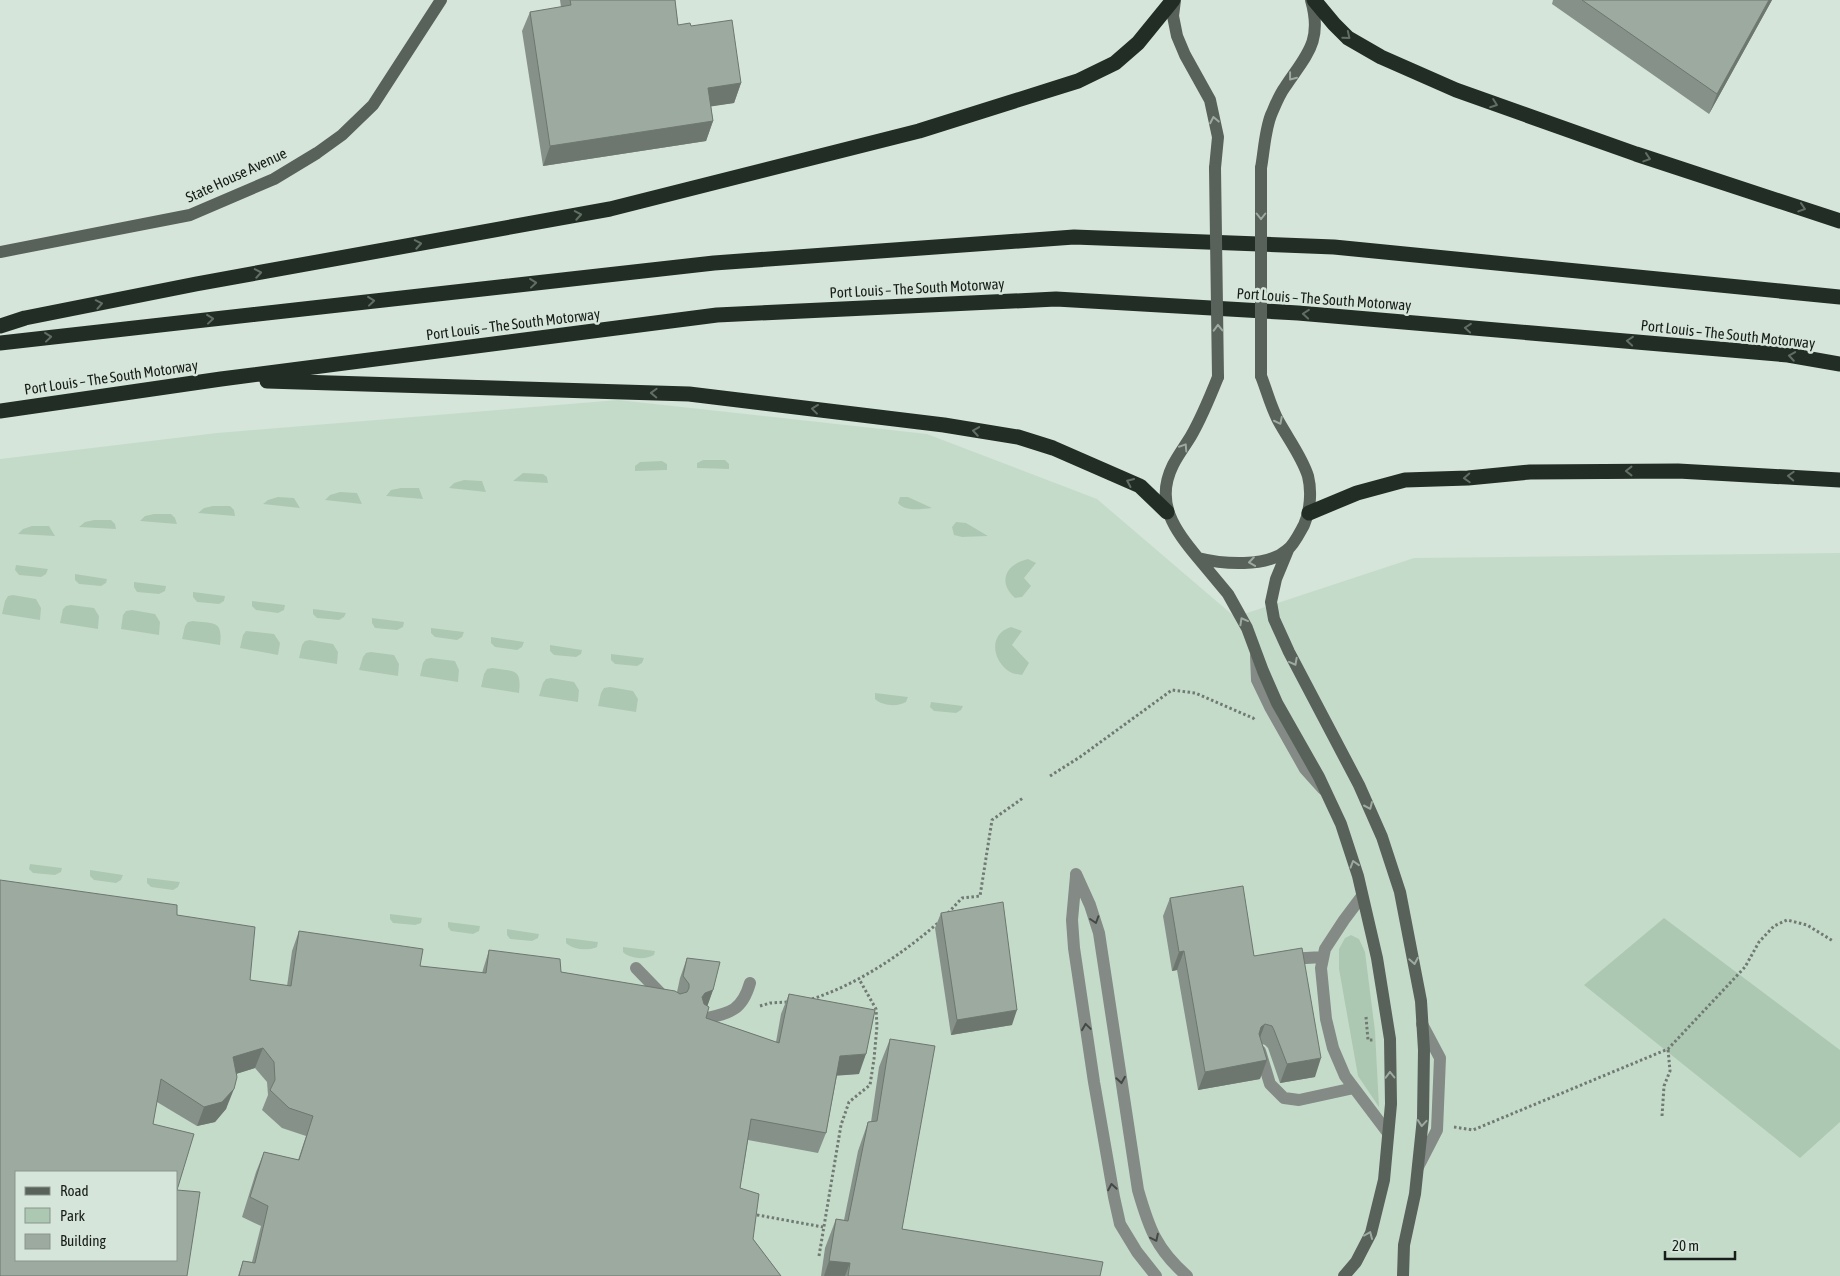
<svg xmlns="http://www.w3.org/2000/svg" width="1840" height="1276" font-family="'Asap Condensed',sans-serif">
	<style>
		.built { fill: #c5dbca; fill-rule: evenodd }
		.green { fill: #acc8b2 }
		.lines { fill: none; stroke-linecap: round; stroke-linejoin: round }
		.path { stroke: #707a72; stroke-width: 3; stroke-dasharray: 2.5 2.5; stroke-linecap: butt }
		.lane { stroke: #848a85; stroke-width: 12 }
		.secondary { stroke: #58615a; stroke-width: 12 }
		.highway { stroke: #222e25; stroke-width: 15 }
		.secondary-bridge { stroke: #58615a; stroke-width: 12 }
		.wall { fill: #869289 }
		.shaded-wall { fill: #6d776f }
		.building { fill: #9caa9f; stroke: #6d776f; fill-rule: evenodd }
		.oneway { stroke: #616e64 }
		.oneway2 { stroke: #9daaa0 }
		.oneway3 { stroke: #434944 }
		.labels { text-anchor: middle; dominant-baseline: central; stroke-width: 5; stroke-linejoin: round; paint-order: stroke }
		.street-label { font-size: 15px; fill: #181d19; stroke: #d5e5d9 }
	</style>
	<rect width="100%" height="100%" fill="#d5e5d9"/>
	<path class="built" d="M618,400L927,434L1097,499L1235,617L1414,558L1840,553V1276H0V459L217,433ZM16,1172H176V1260H16Z"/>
	<path class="green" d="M703,460H725L729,464V469L697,468V463Z
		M662,461L667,464V470L635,471V466L640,462Z
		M523,473L543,474L547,477L548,483L513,481Z
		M464,480L482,481L486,492L449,488L454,483Z
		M401,488H419L423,499L386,496L391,490Z
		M340,492L357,493L362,504L325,500L330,495Z
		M278,497L294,498L300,508L263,504L268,500Z
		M900,497H908L932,508C921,509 905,512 898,503Z
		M213,506H230L234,510L235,516L198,513L204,508Z
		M154,514H171L175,518L177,524L140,521L145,516Z
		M94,520H111L115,524L116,529L79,527L85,522Z
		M956,522L966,523L988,536L962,537L954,535L952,527Z
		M32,526H49L55,536L18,534L23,529Z
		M1028,559L1036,563L1024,578L1031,586L1022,597L1015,598C997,582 1006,564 1028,559Z
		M16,565L48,569L46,574L41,577L19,575L15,570Z
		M75,574L107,579L106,583L101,586L79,584L75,580Z
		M134,582L166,586L165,591L159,594L137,592L134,587Z
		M193,592L225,596L224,601L219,604L197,602L193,597Z
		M13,595L36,599L41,608L40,620L2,614L5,601L8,596Z
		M252,601L285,605L284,610L278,613L256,610L252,606Z
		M71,605L94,608L99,616L98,629L60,623L63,609L66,606Z
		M313,609L346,613L344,617L339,620L317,618L313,614Z
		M132,610L155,614L160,622L159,635L121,629L123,615L126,611Z
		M372,618L404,622L403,627L397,630L375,628L372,623Z
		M193,621C215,624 223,620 220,645L182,639L185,626L188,622Z
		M1011,627L1022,631L1012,645L1029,663L1022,675C1018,674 1013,674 1010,672C992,661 988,634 1011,627Z
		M431,628L464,632L462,637L457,640L435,637L431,633Z
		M246,631L274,634L280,643L278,655L240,648L243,635Z
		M491,637L524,642L522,647L517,650L495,647L491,643Z
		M310,640L333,644L338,652L337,664L299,658L302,645L305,641Z
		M550,645L582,650L581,654L576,657L554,655L550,651Z
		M371,652L394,655L399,664L398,676L359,670L363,657L366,653Z
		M611,654L644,658L642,663L637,666L615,664L611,660Z
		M431,658L455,661L459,670L458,682L420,676L423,663L426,659Z
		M492,668C514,672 522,667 519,693L481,687L484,674L487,669Z
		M551,678L574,682L579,690L578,702L539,696L543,683L546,679Z
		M610,687L633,691L638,699L636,712L598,706L601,693L604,688Z
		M875,693L908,697L906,702C898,707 882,706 875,699Z
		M931,702L963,706L961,710L956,713L934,711L930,707Z
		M30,864L62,868L61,872L55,875L33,873L29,869Z
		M90,870L123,875L121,880L116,883L94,880L90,876Z
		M147,878L180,882L178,887L173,890L151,887L147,883Z
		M390,914L422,918L421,923L415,925L393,923L390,919Z
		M1664,918L1840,1050V1122L1800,1158L1584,985Z
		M448,922L480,926L479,931L473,934L451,931L448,927Z
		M507,929L539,934L538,938L532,941L510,939L507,935Z
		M1351,935L1359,939L1365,952L1375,1031L1379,1107L1358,1076L1339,969V949L1345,938Z
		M566,938L598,942L597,947C589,951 573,950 566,943Z
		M623,947L655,951L654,955C646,960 630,959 623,952Z"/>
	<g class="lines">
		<path class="path" d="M1050,776L1080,757L1172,690L1195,693L1253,718L1255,720
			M948,913L962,898L980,896L992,820L1023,798
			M812,999C858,984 901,955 938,923
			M760,1006L770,1003L788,1002
			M1366,1017L1368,1040H1374
			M1662,1116L1664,1086L1670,1071L1668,1049
			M1454,1127L1473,1130L1668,1049L1745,967L1759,942L1774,926L1787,920L1807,925L1833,941
			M752,1214L823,1227
			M819,1256L841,1125L849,1102L870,1085L874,1059L877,1026L876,1009L859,979"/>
		<path class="lane" d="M1256,656L1257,680L1270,707L1305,769L1323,789
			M1076,874L1090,905L1099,933L1138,1190C1149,1228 1156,1249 1187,1276
			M1076,876L1072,920L1074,948L1094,1082L1114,1197L1120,1224L1137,1252L1156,1276
			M1362,896L1344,920L1325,949L1321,968L1326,1019L1333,1048L1345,1076L1388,1133
			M1289,959L1323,957
			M636,968L666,999
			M703,1019C730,1013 742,1011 750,983
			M1260,1051L1270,1084L1284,1098L1299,1100L1354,1088
			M1418,1167L1437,1130L1440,1058L1422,1024"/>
		<path class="secondary" d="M1175,0L1173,16L1177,36L1185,55L1210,100L1218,137L1215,168
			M1261,168C1264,151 1265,130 1271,115C1275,106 1279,95 1285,87C1306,55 1323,42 1311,0
			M0,252L190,215L274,179L317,153L342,135L373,105L441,0
			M1218,377C1210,397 1202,417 1191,436C1185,446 1178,455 1173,465C1154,503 1175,530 1198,558C1222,564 1267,568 1287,550C1294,545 1300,532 1304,525C1310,511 1312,492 1308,476C1302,457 1289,440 1279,422C1271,408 1267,391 1261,376
			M1288,550L1276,579L1271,602L1274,619L1289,652L1359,785L1382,837L1400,892L1421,1001L1424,1050L1423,1118L1415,1194L1404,1245L1403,1276
			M1198,558L1228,594L1247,628L1263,671L1277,703L1319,777L1341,824L1358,876L1377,958L1390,1039L1391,1104L1384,1180L1371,1233L1356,1262L1344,1276"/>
		<path class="highway" d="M1314,0L1334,24L1348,38L1381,57L1456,90L1636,154L1840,221
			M0,326L25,318L196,284L610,209L919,131L1078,81L1115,63L1138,43L1173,0
			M0,343L714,263L1074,237L1334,247L1840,297
			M267,381L689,394L944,425L1018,437L1053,448L1140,486L1167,512
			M0,411L221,379L717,315L1056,299L1298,313L1788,355L1840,364
			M1309,513L1357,493L1405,480L1468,478L1530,472L1678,471L1840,480"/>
		<path class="secondary-bridge" d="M1215,168L1218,377
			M1261,376V168"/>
	</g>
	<path class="wall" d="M560,0H675L678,25L691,26L741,83L734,103L711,106L713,121L706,141L543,166L522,31L530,12L561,7Z
		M1553,0H1772L1709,114L1552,4Z
		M1170,898L1254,956L1315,1077L1280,1083L1268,1048L1265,1045L1262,1044L1260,1079L1198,1090L1177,970L1172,971L1163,916Z
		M941,913L1012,1025L951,1035L935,928Z
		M177,915L250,980L287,986L292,951L299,931L420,966L482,973L489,950L561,972L677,992L680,978L687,958L713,990L707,1006L706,1018L776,1042L781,1014L789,994L859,1074L837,1075L826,1133L818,1153L748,1140L740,1188L753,1239L781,1276H238L243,1261L252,1262L261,1226L242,1217L256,1172L264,1152L298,1160L306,1136L282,1128L262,1110L268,1095L267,1082L255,1068L236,1074L226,1109L215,1122L197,1126L157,1102L0,1276Z
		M890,1039L902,1229L1100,1276H821L825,1248L836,1219L844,1220L858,1151L868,1122H871L879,1067Z"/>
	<path class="shaded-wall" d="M1769,0H1772L1709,114L1717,94Z
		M741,83L734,103L701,108L708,88Z
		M713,121L706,141L543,166L550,146Z
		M1184,951L1177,970L1172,971L1179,952Z
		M713,990L706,1010L702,997L705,993Z
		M1017,1010L1012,1025L951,1035L957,1020Z
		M1265,1024L1258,1043L1254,1046L1261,1027Z
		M263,1048L255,1068L226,1077L233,1057Z
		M866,1054L859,1074L833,1076L840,1056Z
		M1321,1058L1315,1077L1280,1083L1287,1064Z
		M1267,1060L1260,1079L1198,1090L1205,1072Z
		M234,1089L226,1109L215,1122L197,1126L204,1107Z
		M829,1261L850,1263L845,1276H824Z"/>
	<path class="building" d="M570,0H675L678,25L690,23L691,26L732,20L741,83L708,88L713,121L550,146L530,12L571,5Z
		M1582,0H1769L1717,94Z
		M0,880L177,905V915L255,927L250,980L291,986L299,931L423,949L420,966L486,973L489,950L560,959L561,972L675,991L680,994L687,992L689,988V984L683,976L687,958L720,962L713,990L705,993L702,997L704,1004L709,1007L706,1018L779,1043L789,994L875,1010L866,1054L840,1056L826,1133L751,1119L740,1188L759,1194L753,1239L781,1276H239L243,1261L255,1263L268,1206L250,1197L264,1152L299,1160L313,1116L289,1108L270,1090L275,1080L274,1062L263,1048L233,1057L237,1077L234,1089L222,1102L204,1107L161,1079L153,1124L194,1134L177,1190L200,1192L187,1276H0ZM16,1172H176V1260H16Z
		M1243,886L1254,956L1302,948L1321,1058L1287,1064L1274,1030L1272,1026L1265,1024L1261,1027L1259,1034L1267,1060L1205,1072L1184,951L1179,952L1170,898Z
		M1003,902L1017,1010L957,1020L941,913Z
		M890,1039L935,1046L902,1229L1103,1262L1100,1276H848L850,1263L829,1261L836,1219L848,1221L868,1122L877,1121Z"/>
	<defs><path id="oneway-chevron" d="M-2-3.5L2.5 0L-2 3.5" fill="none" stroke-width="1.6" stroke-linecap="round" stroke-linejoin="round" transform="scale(1.25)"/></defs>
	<g class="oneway">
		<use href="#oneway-chevron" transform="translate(1347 36) rotate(39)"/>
		<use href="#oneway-chevron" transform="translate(1494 104) rotate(20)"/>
		<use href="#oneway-chevron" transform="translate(1647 158) rotate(18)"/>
		<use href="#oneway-chevron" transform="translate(1802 208) rotate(18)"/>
		<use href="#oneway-chevron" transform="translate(578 215) rotate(-10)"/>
		<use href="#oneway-chevron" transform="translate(418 244) rotate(-10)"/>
		<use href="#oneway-chevron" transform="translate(258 273) rotate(-10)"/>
		<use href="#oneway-chevron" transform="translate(533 283) rotate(-6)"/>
		<use href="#oneway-chevron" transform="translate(371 301) rotate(-6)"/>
		<use href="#oneway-chevron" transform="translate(99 304) rotate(-11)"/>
		<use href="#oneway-chevron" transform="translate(1306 314) rotate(-175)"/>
		<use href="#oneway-chevron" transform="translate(210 319) rotate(-6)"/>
		<use href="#oneway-chevron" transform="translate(1468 328) rotate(-175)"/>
		<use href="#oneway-chevron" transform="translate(48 337) rotate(-6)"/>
		<use href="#oneway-chevron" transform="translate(1630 341) rotate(-175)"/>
		<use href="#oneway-chevron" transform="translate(1792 356) rotate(-171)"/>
		<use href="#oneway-chevron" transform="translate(654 393) rotate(-178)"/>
		<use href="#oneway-chevron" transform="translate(815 409) rotate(-173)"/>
		<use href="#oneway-chevron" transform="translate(976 431) rotate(-171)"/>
		<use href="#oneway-chevron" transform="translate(1629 471) rotate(180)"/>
		<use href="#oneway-chevron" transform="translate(1791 476) rotate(-177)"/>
		<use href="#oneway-chevron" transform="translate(1467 478) rotate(177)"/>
		<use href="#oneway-chevron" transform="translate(1130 482) rotate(-156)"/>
	</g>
	<g class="oneway2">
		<use href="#oneway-chevron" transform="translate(1292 77) rotate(128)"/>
		<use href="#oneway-chevron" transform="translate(1214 120) rotate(-101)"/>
		<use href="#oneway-chevron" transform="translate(1261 216) rotate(90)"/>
		<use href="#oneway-chevron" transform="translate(1218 328) rotate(-91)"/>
		<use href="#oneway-chevron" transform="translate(1279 421) rotate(63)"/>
		<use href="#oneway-chevron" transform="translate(1184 447) rotate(-57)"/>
		<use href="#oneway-chevron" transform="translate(1252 562) rotate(172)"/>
		<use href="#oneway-chevron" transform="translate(1243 621) rotate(-119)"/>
		<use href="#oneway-chevron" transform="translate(1294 662) rotate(62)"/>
		<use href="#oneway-chevron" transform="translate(1369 806) rotate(66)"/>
		<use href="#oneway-chevron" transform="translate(1354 864) rotate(-107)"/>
		<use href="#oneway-chevron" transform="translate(1414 961) rotate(80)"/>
		<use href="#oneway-chevron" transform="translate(1390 1075) rotate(-91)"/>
		<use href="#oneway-chevron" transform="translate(1422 1123) rotate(95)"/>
		<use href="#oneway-chevron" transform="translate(1369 1235) rotate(-67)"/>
	</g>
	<g class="oneway3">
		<use href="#oneway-chevron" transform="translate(1095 920) rotate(72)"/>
		<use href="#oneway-chevron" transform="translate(1086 1027) rotate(-98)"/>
		<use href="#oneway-chevron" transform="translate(1121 1080) rotate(81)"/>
		<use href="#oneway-chevron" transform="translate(1112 1187) rotate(-100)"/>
		<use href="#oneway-chevron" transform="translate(1155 1238) rotate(64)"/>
	</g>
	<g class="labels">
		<g class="street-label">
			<text transform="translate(236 175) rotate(-25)">State House Avenue</text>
			<text transform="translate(917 288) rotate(-3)">Port Louis – The South Motorway</text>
			<text transform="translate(1324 299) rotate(4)">Port Louis – The South Motorway</text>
			<text transform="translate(513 324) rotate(-7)">Port Louis – The South Motorway</text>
			<text transform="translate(1728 334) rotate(6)">Port Louis – The South Motorway</text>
			<text transform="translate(111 377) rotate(-8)">Port Louis – The South Motorway</text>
		</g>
	</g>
	<rect x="15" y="1171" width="162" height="90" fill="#d5e5d9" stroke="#89958c"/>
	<rect x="25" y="1187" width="25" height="8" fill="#58615a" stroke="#89958c"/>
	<text x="60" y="1196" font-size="15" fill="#181d19">Road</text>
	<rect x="25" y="1208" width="25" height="15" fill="#acc8b2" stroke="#89958c"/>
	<text x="60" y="1221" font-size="15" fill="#181d19">Park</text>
	<rect x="25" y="1234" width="25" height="15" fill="#9caa9f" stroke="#89958c"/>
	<text x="60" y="1246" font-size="15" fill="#181d19">Building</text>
	<path d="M1665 1251v8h70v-8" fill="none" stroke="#181d19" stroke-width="2.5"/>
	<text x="1672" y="1251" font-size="15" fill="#181d19" stroke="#d5e5d9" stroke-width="4" paint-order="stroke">20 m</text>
</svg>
